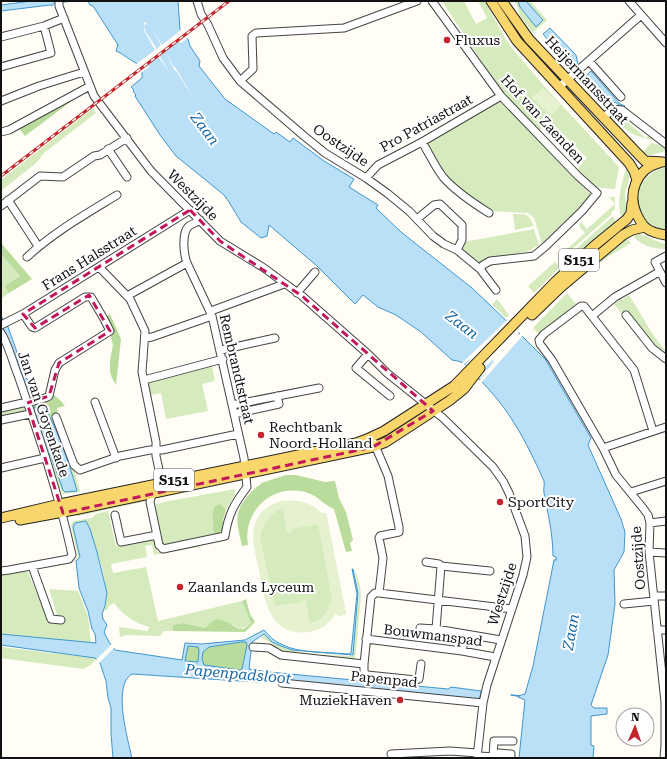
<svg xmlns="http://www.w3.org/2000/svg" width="667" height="759" font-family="'Roboto Serif',serif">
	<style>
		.green { fill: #d5ebbd }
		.forest { fill: #b9dc9c }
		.pitch { fill: #e6f2cf; fill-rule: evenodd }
		.water { fill: #b9e0f7; stroke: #3f96cf; fill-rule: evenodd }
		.pier { fill: #fffdf5 }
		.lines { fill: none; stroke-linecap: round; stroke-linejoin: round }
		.stream { stroke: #3f96cf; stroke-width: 1.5 }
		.minor-casing { stroke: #444; stroke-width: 9 }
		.major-casing { stroke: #222; stroke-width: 11 }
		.minor { stroke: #fff; stroke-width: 7 }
		.major { stroke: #f9d66b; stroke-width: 9 }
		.rail-casing { stroke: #c4262e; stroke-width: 3 }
		.rail { stroke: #fff; stroke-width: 1.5; stroke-dasharray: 4.5; stroke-linecap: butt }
		.marked { fill: none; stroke: #c2185b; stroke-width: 3; stroke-dasharray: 8 5; stroke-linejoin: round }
		.poi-dot { fill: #c4262e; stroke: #fff; stroke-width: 1.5 }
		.labels { text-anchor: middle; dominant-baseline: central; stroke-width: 4; stroke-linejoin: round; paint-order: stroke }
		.shield { fill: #fff; stroke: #585858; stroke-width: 1 }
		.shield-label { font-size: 13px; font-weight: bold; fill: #111 }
		.poi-label { font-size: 14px; fill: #111; stroke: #fff; text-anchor: start }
		.street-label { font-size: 14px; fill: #111; stroke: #fff }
		.water-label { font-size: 15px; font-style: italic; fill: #1768a6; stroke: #fff }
	</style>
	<rect width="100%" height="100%" fill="#fffdf5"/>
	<path class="green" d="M442,1H464L476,24L487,18L478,1H485L505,38L511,47L545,87L619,167L615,189L592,187L576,170L587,158L550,121L539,131L510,100L495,82Z
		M515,1H518L520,7L543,20L526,1H530L547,20L533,33L520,16Z
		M501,102L590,194V198L542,244L534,218L528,213L490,211L449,180L424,143L496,103Z
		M93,108L96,113L44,153L36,163L1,191V180Z
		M620,112L629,118L626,121L646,138L650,134L658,141C633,136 630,134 610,116L616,113Z
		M651,143L666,146V151L651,155L642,153Z
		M666,167V232C660,230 654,228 649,224C626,205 639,173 666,167Z
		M626,169L630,176L625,193L626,211L622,219C616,205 621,184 626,169Z
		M609,197H615V209L611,213L612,214L571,250L568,257L563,263L558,257L585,233L579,226L581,222L587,229L615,204Z
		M513,214C526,214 528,213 534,226L515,230Z
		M613,216L617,224L565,269L563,267L569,261L576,249Z
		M534,229L539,245L528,251L485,260L478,263L462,250L460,245L464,242Z
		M632,234C644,232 655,242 666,244V249C653,249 640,246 632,234Z
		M626,238L631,243L593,266L584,274Z
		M1,254L20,276L6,286L9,293L1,299Z
		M555,262L558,265V269L534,293L528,286Z
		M567,293L576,304L539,334L533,328Z
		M629,295L652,333L666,352V356L623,315L614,304L621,299L622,300Z
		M497,299L509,315L508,317H505L492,304Z
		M209,366H212L215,381L202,384L208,411L166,419L161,393L150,395L144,383Z
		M23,405L26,409L25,412L1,418V410Z
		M54,416L74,469L80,492L63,494L61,491L50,457L47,452L71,470L49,418Z
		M235,489V494L226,510L219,504L214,507L212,524L214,534L162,545L155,505L164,502Z
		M148,497L147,501L78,516L76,515V512Z
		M282,501C298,500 310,502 321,513H326L346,614L338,616L336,613C329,624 321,630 307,632C272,635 267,607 261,581C259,569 256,557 254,545C251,522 260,507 282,501Z
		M108,511L116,546L154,538L157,552L199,544L200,547L154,555L152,545L145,546L147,557L111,564L113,573L146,567L158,621L242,601L251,623L241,629L233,625L215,620L205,628L183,623L174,625L173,631H164L160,636L126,635L120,637L119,627L148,631L149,627C134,623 123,615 114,603L109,606L107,610H104C113,591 94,540 86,521L73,527L80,558L76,561L74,562V561L78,557L71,526L73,521L92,518L96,514Z
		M354,568L360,585L361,596L355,660L283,653L280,648H273L274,645L261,637L264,635C287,657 323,654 353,656L359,593Z
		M24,571L28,572L49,623H63L57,615L49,589L78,591L88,616L91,643L1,634V573Z
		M1,647L95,658L96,659L91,665L83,669L1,658Z"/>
	<path class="forest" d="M77,97L25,136L19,128Z
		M1,243L32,279L9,293L5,286L20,276L1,254Z
		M110,314L121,339L116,385L112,378L110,372V360L113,345L106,317Z
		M52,393L61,401L65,406L57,408L58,414L49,418L43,406L36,407L33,410L31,404Z
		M286,475H296L325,482L335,481L339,498L346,512L353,540L350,543L352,551L346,552L334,509C324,505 318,496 308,493C274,482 242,510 248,545L242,546C238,526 232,514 247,497C251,492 257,486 261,484V483Z
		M219,504L221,505L226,510L223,520L222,533L214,534C212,525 212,517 214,507Z
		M246,599L250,614L255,622L245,632L173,631V625L183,623L205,628C208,626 212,621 215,620C226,617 236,631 243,629C246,628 249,624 251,623L242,601Z
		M241,642H246L247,645L242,669L240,670L204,665L202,659L203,652L209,647Z
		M188,646L198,647L199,651L198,662L185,661Z"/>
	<path class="pitch" d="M543,88L561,105L551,116L532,97Z
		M282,501C298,500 310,502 321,513H326L346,614L338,616L336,613C329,624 321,630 307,632C272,635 267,607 261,581C259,569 256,557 254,545C251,522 260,507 282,501ZM283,508L287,533L292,532V529L318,524L332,599C329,609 322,622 310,623L305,598L302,599V602L275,606L260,538C263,525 269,513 283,508Z"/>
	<path class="water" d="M31,1H75L54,3L52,6L50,5L1,11V5Z
		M88,1H178L180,30L188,39L190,46L200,61L199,66L225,99L274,134L276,132L290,142L293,138L324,161L354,179L349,187L378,205L376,208L401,232L472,288L490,305L517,331L546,360L551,369L591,438L588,445L621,519L625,532L624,552L614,570L615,604L608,655L591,705L594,708H607V714L591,716V745L594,746L593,758H519L525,700L518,697V696L525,694L533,666L554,560H556V557L553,556C553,535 548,514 544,493C543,488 545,486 544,481C525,439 509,408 476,376C466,366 467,362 452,360L421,332L396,315L378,307L363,295L355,304L317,266L269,225L267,236L261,238L241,222L229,202L224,195L176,156L160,135L135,96L136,95L133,91L134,90L131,87L142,78V71L136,63C129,60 124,54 116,51L118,45L93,6L90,5Z
		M518,1H526L543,20L536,27L520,7Z
		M550,28L576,55L578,64L573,65L559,53L543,34Z
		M591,71L620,104L625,106L624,107L619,105L615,102L609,107L584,78Z
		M1,316L8,327L26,377L33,391V393L27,394L4,330L1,322Z
		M42,406C54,417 72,472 77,491L65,492L63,490L51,456L47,452L33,410L35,407Z
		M86,521L90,529L97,552L107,593L105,606L102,614L103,619L107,625L104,632L109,642L115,650L182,660L185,643L202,644L245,640L264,630C269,636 274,641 281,644C299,654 329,652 349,654L351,653L357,594L352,569H353L358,593L353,655L292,650L281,646L272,642L264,634L252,642L249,669L269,672L448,689L451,687L481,691L480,697L478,699L357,687L263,680L258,682L240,681L132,674C112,685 128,740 132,758H113L111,734V708L108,698L106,681L100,663L95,658L1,645V634L96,643L95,634L92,629L88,611L79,588L76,561L80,557L73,527L75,523ZM241,642H246L247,645L242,669L240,670L204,665L202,659L203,652L209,647ZM188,646L198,647L199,650L198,662L185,661Z"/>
	<path class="pier" d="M144,22L152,27L147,24L144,25L145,31L157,49L161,45L152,28L162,45L182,29L189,37L181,43L178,41L165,51L174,67H175L194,99L176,71H175L165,51L159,55L170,74L158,56L147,64L149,67L141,73V71L135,65L155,50L144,31Z
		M508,319L520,331L518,333L519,335L522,332L524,334L481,383L479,381L488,371L479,379L478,378L490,367L494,361L492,360L479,374L484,351L482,350L466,367L465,366L473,356L463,365L461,364Z
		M112,644L115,647L98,664L95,661Z"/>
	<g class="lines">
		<path class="stream" d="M511,695L519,696"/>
		<g class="minor-casing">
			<path id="minor" d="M59,1V6L94,96L151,171L220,241L264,268L302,296L368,354L387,373L443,418L493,467L503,481L509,493L525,536L527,557L523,575L487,685L483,703L477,758
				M197,1L201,14L208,25L223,58L240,81L304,136L325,153L366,178L387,193L409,211L433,236L444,244L457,250L480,269L496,290
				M432,1L501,96L578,176L597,193L582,211L546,246L534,256L490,261L483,265L480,269
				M629,1L666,43
				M1,37L44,26L64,18
				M589,61L621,97
				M1,67L51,53L44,26
				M240,81L253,69L252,36L256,33L344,28L417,1
				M559,87L641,15
				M1,101L39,86L84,72
				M603,118C609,112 614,108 622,110L666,144
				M1,132L9,130L90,86
				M422,142C429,153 435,167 443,177C455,191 473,203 489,213
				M108,149L127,177
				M366,178L378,165L422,142L501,96
				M8,200L38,246
				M1,206L40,176L63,177L94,156L100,155L127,138
				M417,219L434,205L440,204L462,225V240L457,250
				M666,256L655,262L666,283
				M27,257C54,232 86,214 117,195
				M99,267L130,299L145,331L142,372L156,442V456L162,483
				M297,293L315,272
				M127,296L187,263
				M211,311L284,284
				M23,314L32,327L35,328L85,297H91L104,319L110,331L59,363L55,370L49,396L45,398L27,403
				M626,315L652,348L666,359
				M592,316L615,297L659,272
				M1,325L23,314L190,210
				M1,333C8,343 14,366 19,378C39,436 59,495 72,555L69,559L9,570L1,571
				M146,338L152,337L212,316
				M221,350L275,338
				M368,354L356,368L390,396
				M144,380L223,359
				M95,402L116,458
				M232,405L319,388
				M1,408L27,402
				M234,414L279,404L277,396
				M56,417L74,465L80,470L120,456L150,450H162L238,434
				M1,420L30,414
				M653,431L634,370L584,306H581L544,334L539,340L540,344L552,360L603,448L616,475L643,508L648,515L650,523L649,552L665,702V745L664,758
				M603,448L666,427
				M1,468L45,458
				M631,492L666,481
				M152,494L150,502L159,545L163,549L225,536C228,515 234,504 247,487L244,458L212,316L187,263C184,255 181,233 189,226C192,224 196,223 200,220
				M115,515L121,542L157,535
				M650,523L666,521
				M649,552L666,553
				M426,562L439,564L441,566L490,571
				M32,566L51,619L61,620
				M379,593L512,609
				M654,596H666
				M624,604L654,601
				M420,628L436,629L501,640
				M436,629L441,566
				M657,630H666
				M366,639L462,651L495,657
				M253,647L269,648L281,655L364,664V672L367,675L416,680L419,679L421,664
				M462,651L466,634
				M364,664L371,597L375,593H379L383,558L379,538L380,536L399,532V527L388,476L374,443
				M282,683L483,703
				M391,754L450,751L477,753
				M477,756L500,757L499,753L511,754V758
				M493,757L494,741H513"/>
		</g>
		<g class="major-casing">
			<path id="major" d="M491,1L517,41L629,163L634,171L637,180
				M502,1L529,39L638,154L645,161L663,162
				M659,163C636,169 627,194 637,215C639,219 642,225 646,228C651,232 659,234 666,235
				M532,315L561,287L623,235L632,230L645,227
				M1,518L60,504L356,443L367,439L384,431L454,386L556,281L594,246L627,219L631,213L632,203
				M20,520L74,510L373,447L386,442L449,401L464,389L480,368"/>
		</g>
		<use href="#minor" class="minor"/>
		<use href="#major" class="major"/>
		<g class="rail-casing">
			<path id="rail" d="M1,176L229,1"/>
		</g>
		<use href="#rail" class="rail"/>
	</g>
	<path class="marked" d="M190,210L220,241L302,296L433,411L373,447L63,513L27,403L49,396L59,363L110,331L89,295L35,328L23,314Z"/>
	<g class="poi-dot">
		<circle cx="447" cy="40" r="4"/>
		<circle cx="261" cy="435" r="4"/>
		<circle cx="500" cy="502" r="4"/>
		<circle cx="180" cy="587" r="4"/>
		<circle cx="400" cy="700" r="4"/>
	</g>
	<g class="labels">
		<g class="shield">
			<rect x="559" y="249" width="40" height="22" rx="3"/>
			<rect x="154" y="469" width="40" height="22" rx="3"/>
		</g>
		<g class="shield-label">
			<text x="579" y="260">S151</text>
			<text x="174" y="480">S151</text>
		</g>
		<g class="poi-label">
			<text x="455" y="40">Fluxus</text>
			<text x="269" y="427">Rechtbank<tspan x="269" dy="16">Noord-Holland</tspan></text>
			<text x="508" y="502">SportCity</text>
			<text x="188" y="587">Zaanlands Lyceum</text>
			<text x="392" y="700" text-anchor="end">MuziekHaven</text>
		</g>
		<g class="street-label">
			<text transform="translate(587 80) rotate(47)">Heijermansstraat</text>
			<text transform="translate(543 119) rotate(47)">Hof van Zaenden</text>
			<text transform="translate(426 123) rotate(-29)">Pro Patriastraat</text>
			<text transform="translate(341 145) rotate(34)">Oostzijde</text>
			<text transform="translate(193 195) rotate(45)">Westzijde</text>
			<text transform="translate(89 258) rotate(-32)">Frans Halsstraat</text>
			<text transform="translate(237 369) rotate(77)">Rembrandtstraat</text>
			<text transform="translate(44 414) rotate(71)">Jan van Goyenkade</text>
			<text transform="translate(638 558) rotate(-94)">Oostzijde</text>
			<text transform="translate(502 594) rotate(-72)">Westzijde</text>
			<text transform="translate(433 635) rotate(7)">Bouwmanspad</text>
			<text transform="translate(384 679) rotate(6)">Papenpad</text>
		</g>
		<g class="water-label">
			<text transform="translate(205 129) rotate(53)">Zaan</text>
			<text transform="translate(462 325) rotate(37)">Zaan</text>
			<text transform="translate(571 632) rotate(-80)">Zaan</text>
			<text transform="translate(238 674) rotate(5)">Papenpadsloot</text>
		</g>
	</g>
	<rect width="667" height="759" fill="none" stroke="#111111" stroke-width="4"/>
	<g transform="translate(635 727) rotate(2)"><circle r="19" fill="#ffffff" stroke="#a0a0a0"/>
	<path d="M0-3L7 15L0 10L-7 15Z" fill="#c4262e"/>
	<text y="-6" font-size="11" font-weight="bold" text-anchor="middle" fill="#111111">N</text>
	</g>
</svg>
